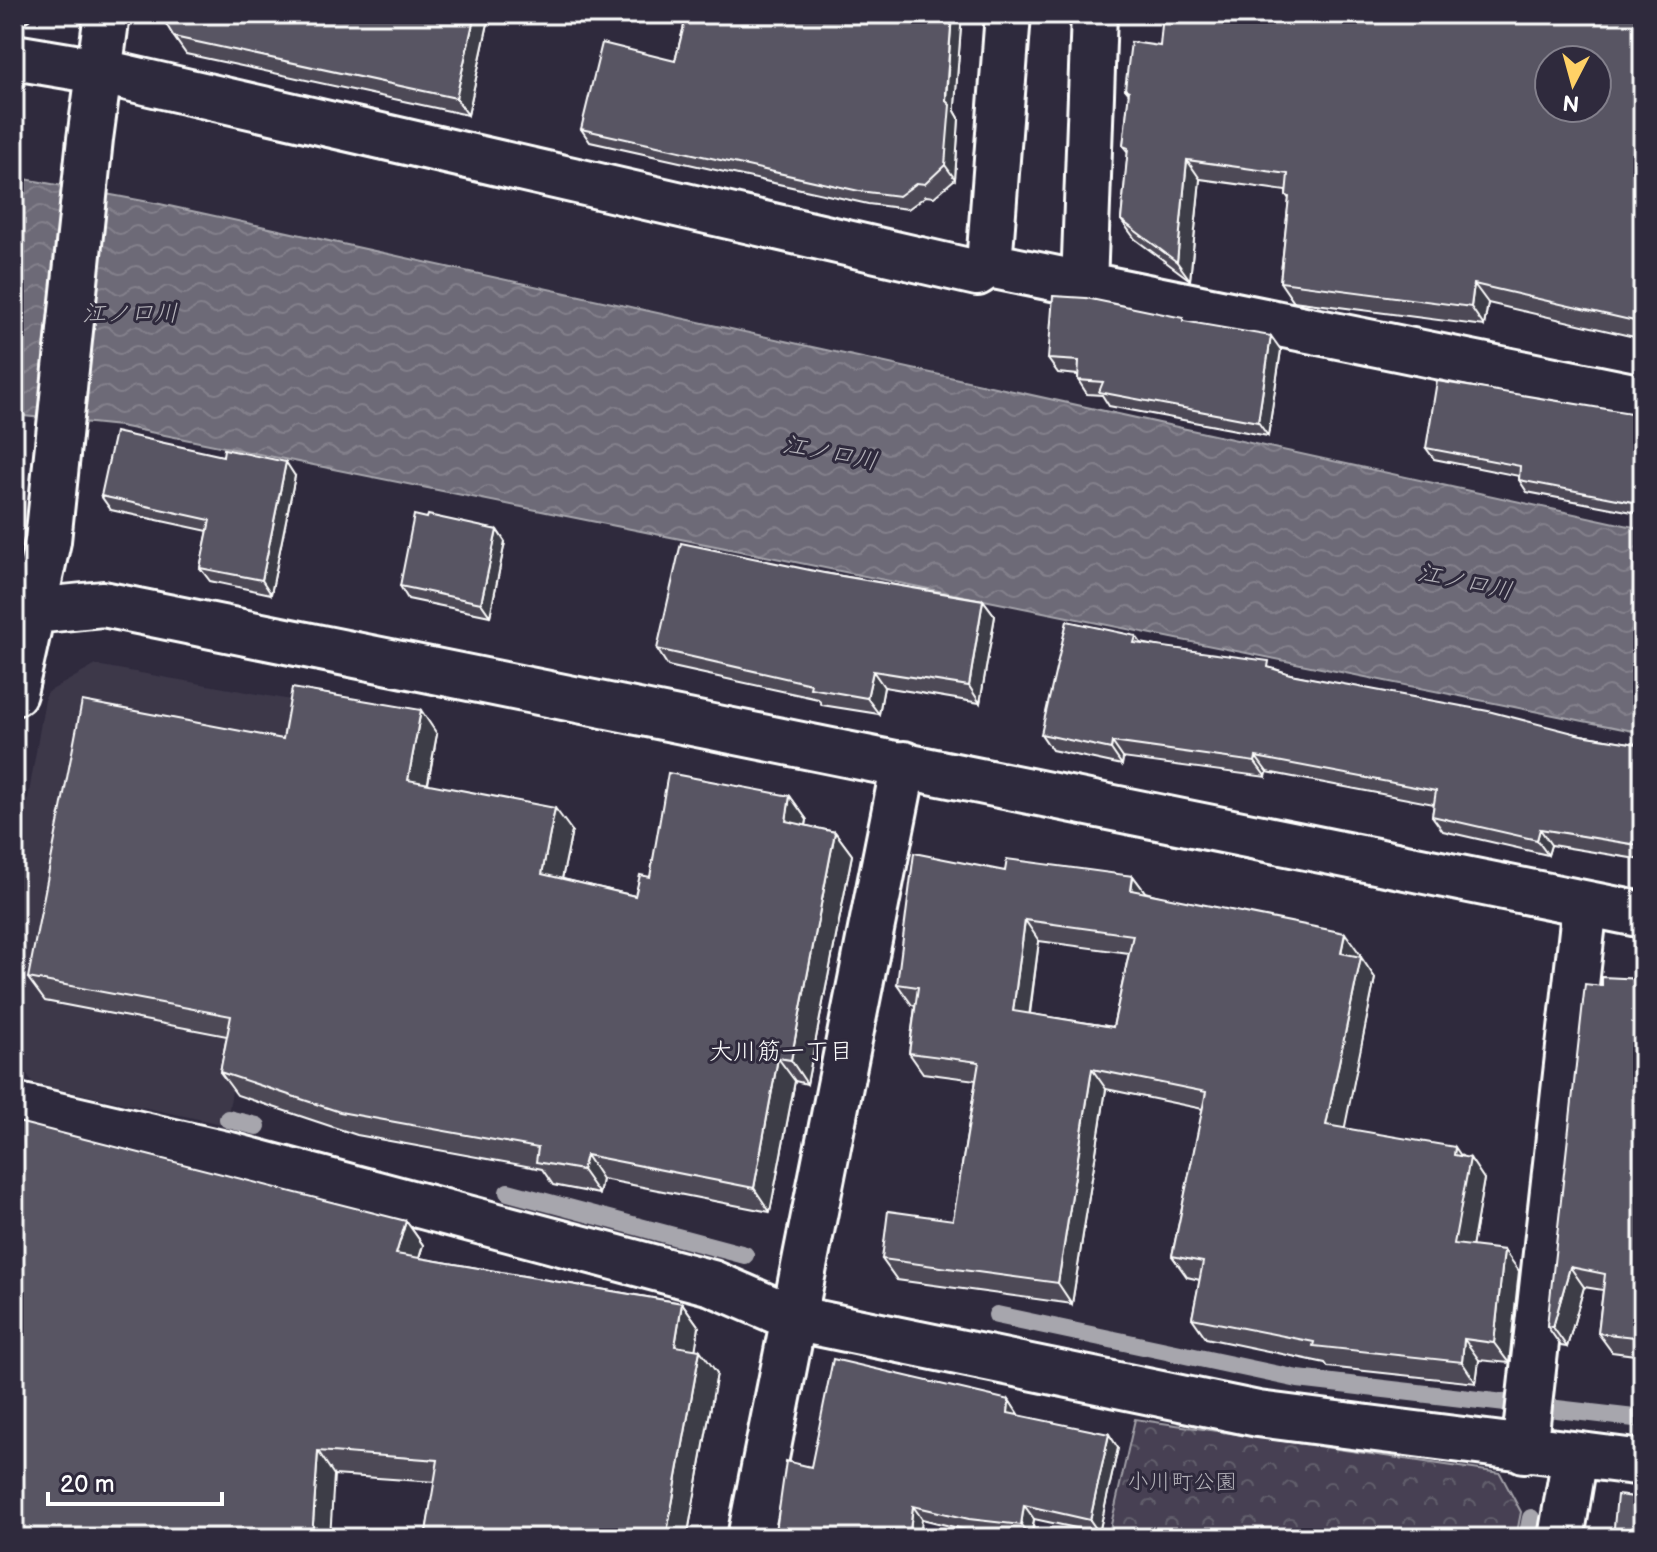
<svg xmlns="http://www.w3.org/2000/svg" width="1657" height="1552" font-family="'Balsamiq Sans','Klee One',sans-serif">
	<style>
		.built { fill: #3c3749 }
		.park { fill: url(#park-crowns); stroke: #a2a0a8; stroke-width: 2 }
		.water { fill: url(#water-waves); stroke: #a7a6ad; stroke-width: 2 }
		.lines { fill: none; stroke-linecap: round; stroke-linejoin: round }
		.stream { stroke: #a7a6ad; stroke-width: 18 }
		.street-casing { stroke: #fff; stroke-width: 50 }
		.secondary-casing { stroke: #fff; stroke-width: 50 }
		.street { stroke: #2f2a3d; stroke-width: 44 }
		.secondary { stroke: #2f2a3d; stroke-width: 44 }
		.wall { fill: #4d4956; stroke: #fff; stroke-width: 2; fill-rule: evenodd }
		.shaded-wall { fill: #3e3c46; stroke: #fff; stroke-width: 2 }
		.building { fill: #595564; stroke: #fff; stroke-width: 2; fill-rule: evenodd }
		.labels { text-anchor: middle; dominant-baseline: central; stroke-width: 6; stroke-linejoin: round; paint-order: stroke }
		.park-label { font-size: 22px; fill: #b5b3ba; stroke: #2f2a3d }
		.water-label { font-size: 24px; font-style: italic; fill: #b6b4bb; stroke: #2f2a3d }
		.neighbourhood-label { font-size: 24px; fill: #fff; stroke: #2f2a3d }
	</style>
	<defs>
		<pattern id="park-crowns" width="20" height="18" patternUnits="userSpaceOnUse" patternTransform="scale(2)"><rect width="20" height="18" fill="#464152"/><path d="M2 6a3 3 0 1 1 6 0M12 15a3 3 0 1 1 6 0" fill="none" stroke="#625e6c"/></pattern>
		<pattern id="water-waves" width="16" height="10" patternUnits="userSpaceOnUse" patternTransform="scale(2)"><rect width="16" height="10" fill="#6d6a77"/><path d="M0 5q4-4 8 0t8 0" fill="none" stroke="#83808b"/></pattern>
	</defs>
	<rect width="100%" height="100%" fill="#2f2a3d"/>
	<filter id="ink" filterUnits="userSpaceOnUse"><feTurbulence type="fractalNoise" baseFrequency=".0125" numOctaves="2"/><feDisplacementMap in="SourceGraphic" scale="16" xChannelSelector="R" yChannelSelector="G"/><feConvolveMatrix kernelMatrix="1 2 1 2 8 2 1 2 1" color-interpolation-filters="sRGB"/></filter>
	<g filter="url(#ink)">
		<path class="built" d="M96,665L302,702L226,1125L34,1084L14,1056V880L46,693Z"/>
		<path class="park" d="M1135,1419L1500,1473L1521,1512L1516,1538H1108Z"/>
		<path class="water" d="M14,177L160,204L1643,529V733L120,426L14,415Z"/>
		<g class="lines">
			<path class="stream" d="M228,1119L257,1126
				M508,1192L745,1255
				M997,1315L1298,1379L1643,1419
				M1527,1538L1531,1518"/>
			<g class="street-casing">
				<path id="street" d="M14,57L98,71L977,273L989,265L1643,398
					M989,265L1008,14
					M1084,285L1094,14
					M14,1105L230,1155L712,1283L793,1318L1258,1414L1643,1463
					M1524,1450L1585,904
					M750,1538L904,764
					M1561,1538L1575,1456"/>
			</g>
			<g class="secondary-casing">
				<path id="secondary" d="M14,613L103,604L1643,915
					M14,693L48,541L90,139L107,14"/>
			</g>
			<use href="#street" class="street"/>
			<use href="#secondary" class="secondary"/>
		</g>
		<path class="wall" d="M14,14H38L26,22L14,21Z
			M490,14L468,115L186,54L174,37Z
			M687,14H962L955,105V111L959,118L955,179L934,197L926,196L908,209L868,204L590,142L581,129L675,61Z
			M1643,14V339L1488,303L1484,326L1293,301L1280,282L1289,199L1286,195V191L1200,179L1190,280L1135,239L1121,220L1128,152L1123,146L1129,94L1125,89L1160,46Z
			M1186,322L1281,350L1268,436L1109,406L1102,395L1087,394L1078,380V375L1058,373L1048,359Z
			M1643,415V514L1527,492L1519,480V476L1434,459L1426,448Z
			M295,476L271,594L210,581L200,568L208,531L111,510L101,496Z
			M427,518L497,530L505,542L490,616L408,599L400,586Z
			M824,573L983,600L995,616L980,703L884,687L879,714L822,705L818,699L668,666L657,649Z
			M1136,636L1141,643L1275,669L1290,674L1581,735L1643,745V860L1551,845L1548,855L1443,831L1432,816L1434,804L1267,772L1266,777L1123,758L1122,765L1052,750L1041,734Z
			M437,734L428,784L572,831L562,879L635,896L650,877L790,796L807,820L806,826L835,832L852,855L807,1084L795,1081L770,1212L602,1179L599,1194L553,1185L542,1169L357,1135L237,1095L220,1072L227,1036L45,1001L28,978L283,739Z
			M1005,871L1133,876L1145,892L1360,954L1359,957L1375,978L1344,1128L1462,1156L1484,1179L1472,1246L1519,1271L1509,1363L1479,1360L1476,1383L1328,1367L1325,1363L1206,1338L1192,1318L1200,1280L1187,1277L1172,1256L1203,1109L1106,1089L1072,1304L897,1280L882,1259L953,1220L976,1080L923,1073L909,1053L915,1006L912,1005L897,984ZM1039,941L1129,953L1113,1027L1030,1014Z
			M1643,979V1356L1612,1352L1598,1333L1603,1290L1584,1287L1567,1347L1561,1346L1547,1326L1602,986Z
			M406,1221L423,1245L419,1258L682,1303L699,1327L695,1349L717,1373L687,1538H425L435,1482L334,1475L14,1538Z
			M1009,1400L1018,1415L1118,1448L1099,1533L1034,1519L1031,1538L978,1533L922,1519L811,1467Z"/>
		<path class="shaded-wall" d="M475,14H490L468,115L456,98Z
			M952,14H962L955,105V111L959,118L955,179L945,165L946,101Z
			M1187,160L1200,179L1190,280L1177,262Z
			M1474,284L1488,303L1484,326L1471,307Z
			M1271,336L1281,350L1268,436L1258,422Z
			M286,462L295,476L271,594L262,580Z
			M497,530L505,542L490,616L481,603Z
			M983,600L995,616L980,703L969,686Z
			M873,671L884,687L879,714L867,698Z
			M421,710L437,734L424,803L408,780Z
			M1112,742L1123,758L1122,765L1111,749Z
			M1256,757L1267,772L1266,777L1255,762Z
			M790,796L807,820L802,845L786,821Z
			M555,808L572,831L558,898L542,874Z
			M1540,829L1551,845L1548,855L1537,840Z
			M835,832L852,855L807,1084L791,1060Z
			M1133,876L1148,896L1131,890Z
			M1025,920L1039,941L1027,1032L1013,1011Z
			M1345,933L1360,954L1355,974L1341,953Z
			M1361,957L1375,978L1341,1146L1326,1125Z
			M778,1058L795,1081L770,1212L754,1188Z
			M1092,1069L1106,1089L1072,1304L1058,1283Z
			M1455,1147L1468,1166L1470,1158L1484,1179L1469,1265L1454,1244V1155Z
			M586,1155L602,1179L599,1194L582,1170Z
			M406,1221L423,1245L413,1278L396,1254Z
			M1504,1250L1519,1271L1509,1363L1494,1343Z
			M1570,1267L1584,1287L1567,1347L1553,1327Z
			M682,1303L699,1327L692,1370L675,1346Z
			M1464,1339L1479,1360L1476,1383L1462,1362Z
			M700,1350L717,1373L687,1538H666Z
			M1009,1400L1018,1414L1017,1427L1008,1413Z
			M1109,1434L1118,1448L1099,1533L1090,1520Z
			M318,1451L334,1475L330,1538H312Z
			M1024,1505L1034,1519L1031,1538L1021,1525Z
			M913,1506L922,1519L920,1538H909Z"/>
		<path class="building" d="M160,14H475L456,98L174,37Z
			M687,14H952L946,92V101L950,105L945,165L925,184L917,183L899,196L859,191L581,129L602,43L675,61Z
			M1163,14H1643V323L1474,284L1471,307L1280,282L1289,197L1286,195L1288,174L1187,160L1177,262L1121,220L1128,148L1123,146L1129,91L1125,89L1131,42L1160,46ZM1549,60H1597V108H1549Z
			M1053,296L1086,298L1183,318V321L1271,336L1258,422L1099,392L1103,382L1078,380L1079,361L1048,359Z
			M1437,381L1643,415V504L1519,480L1520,466L1426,448Z
			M115,432L223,456L224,449L286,462L262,580L200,568L210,520L101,496Z
			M414,515L427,518L428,515L497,530L481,603L400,586Z
			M681,543L824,573L983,600L969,686L873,671L867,698L810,688L811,684L657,649Z
			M1067,621L1136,636L1134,643L1269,661L1268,667L1290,674L1488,711L1581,735L1643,745V846L1540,829L1537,840L1432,816L1436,791L1256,757L1255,762L1112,742L1111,749L1041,734Z
			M292,688L421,710L408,780L555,808L542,874L635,896L640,875L650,877L668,773L790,796L786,821L835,832L791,1060L778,1058L754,1188L586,1155L582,1170L536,1162L538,1148L340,1112L220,1072L231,1016L28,978L82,701L283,739Z
			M914,853L1005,871L1007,859L1133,876L1131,890L1345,933L1341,953L1361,957L1326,1125L1455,1147L1454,1155L1470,1158L1454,1244L1504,1250L1494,1343L1464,1339L1462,1362L1313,1346L1314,1342L1192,1318L1203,1262L1172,1256L1206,1092L1092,1069L1058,1283L882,1259L888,1211L953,1220L979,1062L909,1053L918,987L897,984ZM1025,920L1133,935L1113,1027L1013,1011Z
			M1602,977L1643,979V1338L1598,1333L1605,1274L1570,1267L1553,1327L1547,1326L1585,984L1602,986Z
			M14,1121L406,1221L396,1254L682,1303L675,1346L700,1350L666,1538H425L438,1460L318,1451L312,1538H14Z
			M833,1359L1009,1400L1008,1413L1109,1434L1090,1520L1024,1505L1021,1525L969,1519L913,1506L909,1538H775L786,1461L811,1467Z
			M1617,1495L1643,1498V1538H1613Z"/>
	</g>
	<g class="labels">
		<g class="park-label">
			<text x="1182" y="1482">小川町公園</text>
		</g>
		<g class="water-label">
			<text x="130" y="313">江ノ口川</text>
			<text transform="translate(830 453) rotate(11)">江ノ口川</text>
			<text transform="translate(1465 582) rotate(12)">江ノ口川</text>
		</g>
		<g class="neighbourhood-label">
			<text x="781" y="1051">大川筋一丁目</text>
		</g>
	</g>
	<rect width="1657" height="1552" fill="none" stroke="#2f2a3d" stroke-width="48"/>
	<rect x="24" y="24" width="1609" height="1504" fill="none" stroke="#fff" stroke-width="3" filter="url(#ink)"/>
	<g transform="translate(1573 84) rotate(186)"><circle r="38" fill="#2f2a3d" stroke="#827f8b" stroke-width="2"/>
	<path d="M0-6L14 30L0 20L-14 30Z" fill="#ffd166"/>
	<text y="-12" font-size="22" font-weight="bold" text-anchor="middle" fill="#ffffff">N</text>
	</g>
	<path d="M48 1492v12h174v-12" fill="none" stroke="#ffffff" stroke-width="4"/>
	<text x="60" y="1492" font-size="24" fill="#ffffff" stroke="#2f2a3d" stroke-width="6" paint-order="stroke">20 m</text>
</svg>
